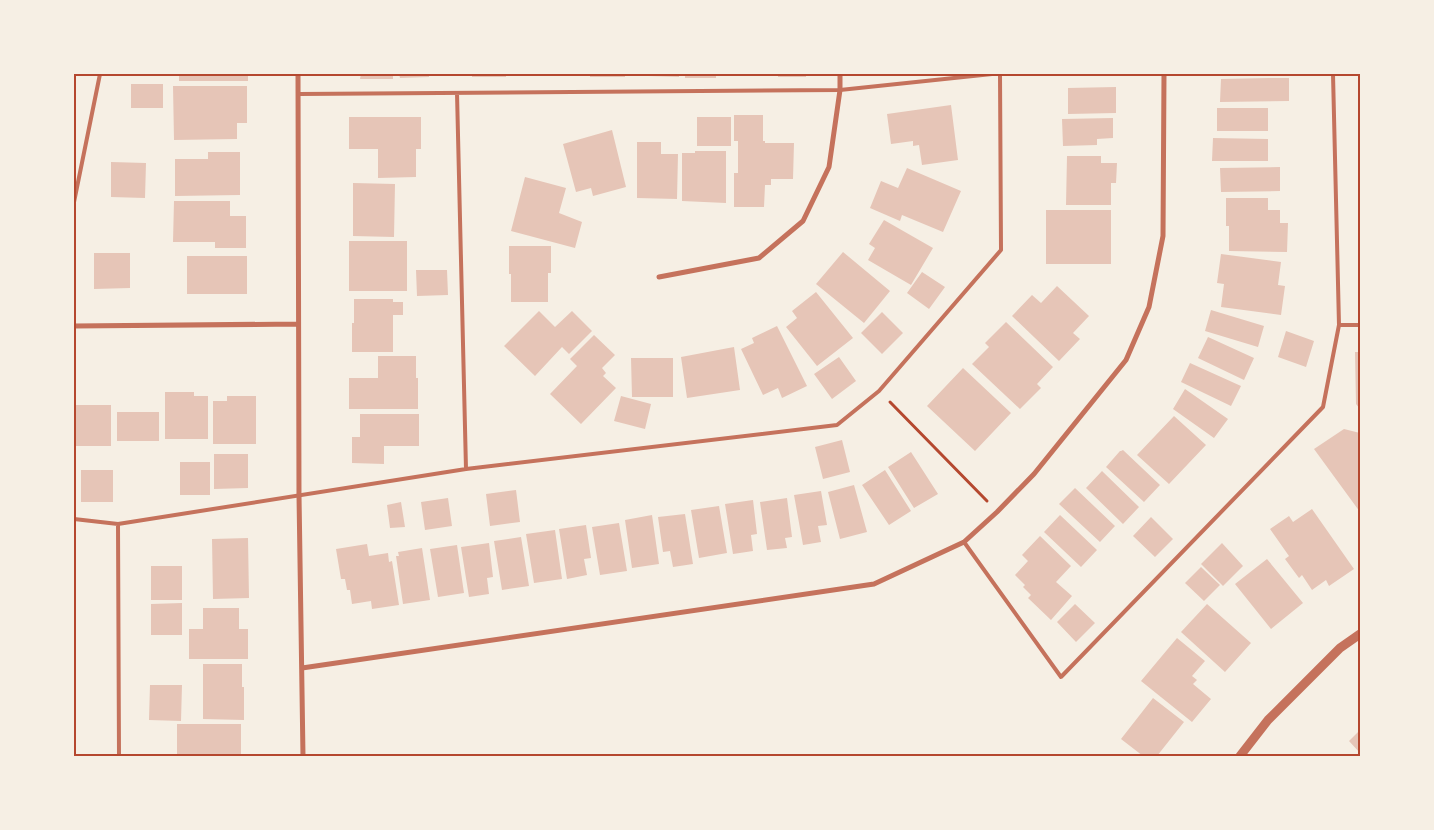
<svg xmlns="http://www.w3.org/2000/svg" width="1434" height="830" font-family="Mulish,sans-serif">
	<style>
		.building { fill: #e6c5b7 }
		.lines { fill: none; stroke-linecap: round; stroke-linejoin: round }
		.path { stroke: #b5482f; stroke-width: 3 }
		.service { stroke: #c5725c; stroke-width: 4 }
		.minor { stroke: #c5725c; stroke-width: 5 }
		.tertiary { stroke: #c5725c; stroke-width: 9 }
		.neatline { fill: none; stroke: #b5482f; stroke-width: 2 }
	</style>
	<rect width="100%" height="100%" fill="#f6efe4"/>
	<path class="building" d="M179,74H248V81H179Z
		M361,74H393V79H360Z
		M399,74H429V77L400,78Z
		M472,74H506V77H472Z
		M509,74H541V76H509Z
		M590,74H625V77H590Z
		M648,74H679V77L648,76Z
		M685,74H716V78H685Z
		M778,74H806V77H778Z
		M1269,78H1289V101L1220,102L1221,79Z
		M131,84H163V108H131Z
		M173,86H247V123H237V139L174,140Z
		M1116,87V113L1068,114V88Z
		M951,105L958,160L922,165L919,145L913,146V141L891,144L887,114Z
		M1217,108H1268V131H1217Z
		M734,115H763V141H765V143H794L793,179H771V185H765L764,207H734V173H738V141H734Z
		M349,117H421V149H416V177L378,178V149H349Z
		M697,117H731V146H697Z
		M1113,118V138L1097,139V145L1063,146L1062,119Z
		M612,130L626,187L593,196L591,188L576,192L563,144Z
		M1213,138L1268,139V161H1212Z
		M637,142H661V154H678L677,199L637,198Z
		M695,151H726V203L682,201V153H695Z
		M208,152H240V195L175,196V159H208Z
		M1067,156H1101V163H1117L1116,183H1111V205H1066Z
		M111,162L146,163L145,198L111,197Z
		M1280,167V191L1221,192L1220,168Z
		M907,168L961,191L943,232L902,215L900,221L870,208L881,181L898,188Z
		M525,177L566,188L559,213L582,222L575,248L511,231Z
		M353,183L395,184L394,237L353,236Z
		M1226,198H1268V210H1280V223H1288L1287,252L1229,251V226H1226Z
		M174,201H230V216H246V248H215V242H173Z
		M1046,210H1111V264H1046Z
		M884,220L933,248L911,285L868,260L875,248L869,244Z
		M349,241H407V291H349Z
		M509,246H551V273H548V302H511V274H509Z
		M843,252L890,291L864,323L816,284Z
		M94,253H130V288L94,289Z
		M1221,254L1281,262L1278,285L1285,286L1281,315L1221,307L1224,284L1217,283Z
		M187,256H247V294H187Z
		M416,270H447L448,295L417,296Z
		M922,272L945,287L929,309L907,293Z
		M1057,286L1089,316L1073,333L1080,339L1059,361L1012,316L1032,295L1041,303Z
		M816,292L853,338L817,366L786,327L797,318L792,311Z
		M354,299H393V302H403V315H393V352H352V323H354Z
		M1211,310L1264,326L1258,347L1205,331Z
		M539,311L555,327L572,311L592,331L569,354L562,347L535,376L504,346Z
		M882,312L903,333L882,354L861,333Z
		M1006,322L1053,367L1037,384L1041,388L1020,409L972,364L989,347L985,343Z
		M777,326L807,386L782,398L778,388L763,395L741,349L754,343L752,338Z
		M1286,331L1314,341L1306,367L1278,357Z
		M594,335L615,355L602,368L606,373L603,376L616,388L581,424L550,394L577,366L570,359Z
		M1208,337L1254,358L1244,380L1198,358Z
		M734,347L740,390L687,398L681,357Z
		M1355,352H1360V409L1356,404Z
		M378,356H416V378H418V409H349V378H378Z
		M839,357L856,381L832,399L814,374Z
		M631,358H673V397H632Z
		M1190,363L1241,386L1231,406L1181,382Z
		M963,368L1011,413L975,451L927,406Z
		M1185,389L1228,419L1214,438L1173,409Z
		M165,392H194V396H208V439H165Z
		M227,396H256V444H213V401H227Z
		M621,396L651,404L645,429L614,421Z
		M74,405H111V446H74Z
		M117,412H159V441H117Z
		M360,414H419V446H384V464L352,463V437H360Z
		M1174,416L1206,445L1169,484L1137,455Z
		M1344,429L1360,433V512L1314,449Z
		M842,440L850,472L823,479L815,447Z
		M1123,450L1160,485L1144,502L1106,467L1120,451H1121Z
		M911,452L938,494L914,508L888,467Z
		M214,454H248V488L214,489Z
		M180,462H210V495H180Z
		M81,470H113V502H81Z
		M885,470L911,511L889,525L862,485Z
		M1102,471L1139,507L1123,524L1086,488Z
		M854,485L867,532L840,539L828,492Z
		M1075,488L1115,526L1100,542L1059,504Z
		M516,490L520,522L490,526L486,494Z
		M821,491L827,525L818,526L821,542L803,545L794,495Z
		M448,498L452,526L425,530L421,502Z
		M787,498L792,537L785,538L787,548L767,550L760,502Z
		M753,500L757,534L751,535L753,551L733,554L725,504Z
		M401,502L405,527L390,528L387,505Z
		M719,506L727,553L699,558L691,510Z
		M1312,509L1354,569L1329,586L1326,580L1312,590L1302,575L1299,578L1285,559L1289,556L1270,529L1289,516L1293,522Z
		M685,514L693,564L673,567L670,551L663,552L658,517Z
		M652,515L659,564L632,568L625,520Z
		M1060,515L1097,550L1081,567L1044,532Z
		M1151,517L1173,539L1155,557L1133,536Z
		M619,523L627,571L600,575L592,527Z
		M586,525L591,558L584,559L587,575L567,579L559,529Z
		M555,530L562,579L534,583L526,534Z
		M1040,536L1071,566L1056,582L1072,596L1051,620L1028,598L1031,595L1023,587L1025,585L1015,575L1028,561L1022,555Z
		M521,537L529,586L502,590L494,541Z
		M248,538L249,598L213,599L212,539Z
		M489,543L493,577L487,578L489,594L469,597L461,547Z
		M1222,543L1243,566L1223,586L1201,564Z
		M367,544L369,556L388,553L389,562L392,561L399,605L372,609L371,601L352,604L350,590H347L345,579H341L336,549Z
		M457,545L464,593L438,597L430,549Z
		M422,548L430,600L403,604L396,556H399L398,552Z
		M1267,559L1303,603L1271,629L1235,584Z
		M151,566H182V600H151Z
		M1201,567L1220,585L1204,601L1185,583Z
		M182,603V635H151V604Z
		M1075,604L1095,623L1076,642L1057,622Z
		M1207,604L1251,643L1225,672L1181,632Z
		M203,608H239V629H248V659H189V629H203Z
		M1177,638L1205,661L1192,676L1197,680L1193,684L1211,699L1192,722L1141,681Z
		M203,664H242V687H244V720L203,719Z
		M150,685H182L181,721L149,720Z
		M1153,698L1184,722L1157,756H1143L1121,739Z
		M177,724H241V754H223V756H177Z
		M1360,730V753L1349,741Z"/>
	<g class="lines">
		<path class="path" d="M890,402L987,501"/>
		<path class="service" d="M457,93L466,469
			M299,94L840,90L992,74
			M74,202L100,74
			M1339,325H1360
			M74,519L118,524
			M964,542L1061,677L1323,407L1339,325L1333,74
			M119,756L118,524L466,469L837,425L879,391L1001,250L1000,74"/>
		<path class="minor" d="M298,74L299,495L303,756
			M659,277L759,258L803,221L829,167L840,90V74
			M74,326L298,324
			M302,668L874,584L964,542L997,512L1034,474L1126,360L1149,307L1163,236L1164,74"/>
		<path class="tertiary" d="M1240,756L1268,720L1340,648L1360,634"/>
	</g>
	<rect width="1434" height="830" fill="none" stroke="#f6efe4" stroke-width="150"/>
	<rect x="75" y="75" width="1284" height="680" class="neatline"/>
</svg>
